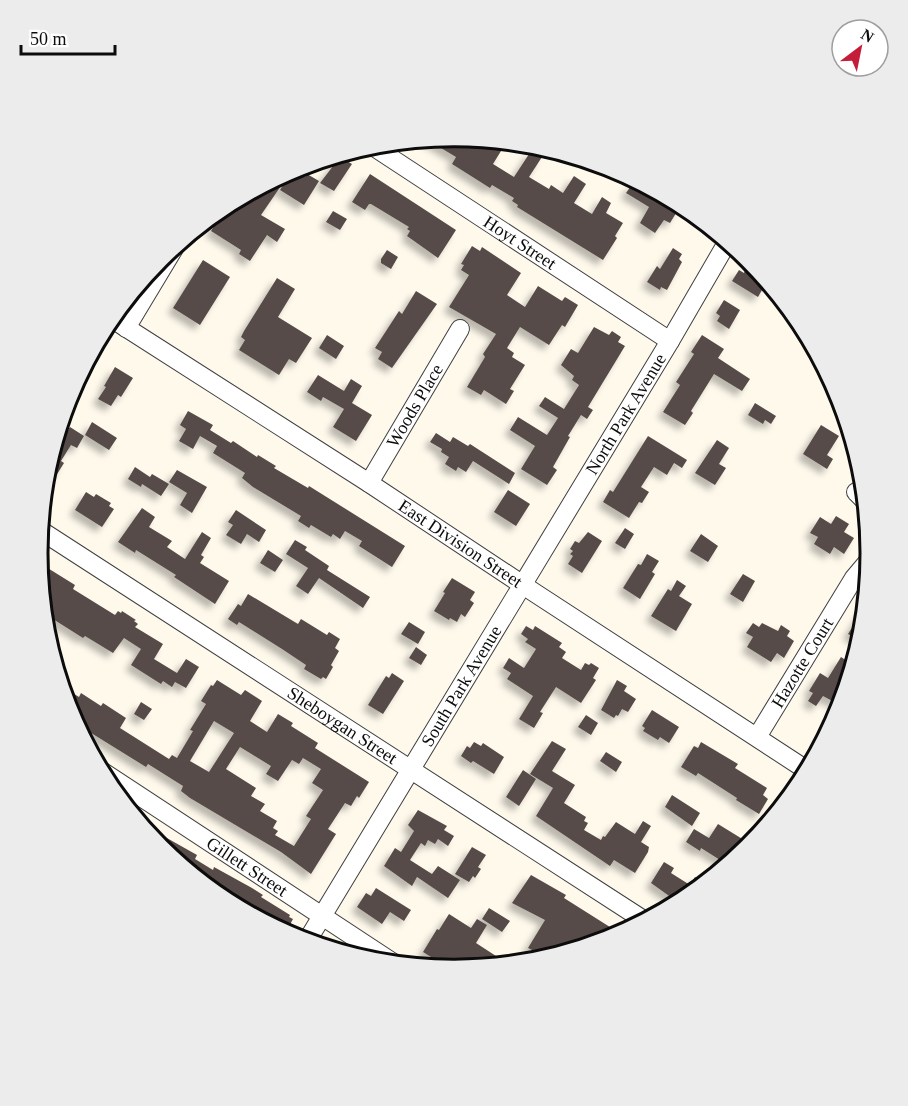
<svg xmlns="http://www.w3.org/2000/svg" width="908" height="1106" font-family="Georgia,serif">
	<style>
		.building { fill: #564c48; fill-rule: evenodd; filter: url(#shadow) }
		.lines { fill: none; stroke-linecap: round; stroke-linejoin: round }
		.minor-casing { stroke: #3f3f3f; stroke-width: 20 }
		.minor { stroke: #fff; stroke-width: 18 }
		.labels { text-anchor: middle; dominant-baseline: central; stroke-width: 6; stroke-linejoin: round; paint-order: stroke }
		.street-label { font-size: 18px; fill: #0c0c0c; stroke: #fff }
		.rim { fill: none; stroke: #0c0c0c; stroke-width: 3 }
	</style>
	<defs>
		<filter id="shadow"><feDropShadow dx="-5.5" dy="5.5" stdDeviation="3" flood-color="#0004"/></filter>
	</defs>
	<rect width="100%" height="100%" fill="#fff9ec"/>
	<path class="building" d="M454,136L482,139L501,151L493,164L514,177L531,151L542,157L529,177L549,189L551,185L563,193L574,176L586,184L574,203L592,214L602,197L611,203L606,213L623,223L615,236L617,238L603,260L517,207L518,205L512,201L514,198L492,185L490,188L452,164L456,157L426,139Z
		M340,157L352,164L334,191L320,183Z
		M293,169L305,177L307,174L319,181L304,205L280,190Z
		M370,174L456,230L438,258L407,236L410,231L407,229L409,227L371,204H369L365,210L352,202Z
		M276,178L283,183L261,215L285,229L277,242L267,235L250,261L239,254L241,250L211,231L228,204Z
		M633,183L647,191L649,187L681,205L670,223L664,220L655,233L640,223L649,207L626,193Z
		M333,211L347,219L340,230L326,222Z
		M472,246L480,251L482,247L521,273L507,295L525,307L538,286L562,301L565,297L578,305L565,327L562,325L549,345L520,327L507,348L514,353L512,357L525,365L510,389L514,391L506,404L484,390L481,395L467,387L485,357L483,354L496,334L449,307L469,275L461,270L464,265L461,264Z
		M673,248L682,254L679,259L682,262L667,290L661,287L660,290L647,282L657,266L660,269Z
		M387,250L398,257L391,269L381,263V259Z
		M203,260L230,277L200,325L173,308Z
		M739,270L744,273L745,270L766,283L758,297L732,281Z
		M277,278L295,289L278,317L312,338L296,363L289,359L279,375L239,350L245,340L241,337L244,331Z
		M416,291L437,304L392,368L378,359L382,352L375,348L399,311L402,314Z
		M724,300L740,310L729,329L717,321L720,316L716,313Z
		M594,327L609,335L612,331L621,337L618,342L625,346L588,407L593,410L587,419L581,415L568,436L570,437L553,467L557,470L547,485L521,469L535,446L510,430L518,417L547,435L558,418L539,406L545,397L564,409L579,385L572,380L574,376L561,365L571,349L578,353Z
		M327,335L344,346L336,359L319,348Z
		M702,335L724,349L718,358L750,379L742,391L714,374L691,411L693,413L685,425L663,412L680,385L676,382L694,354L691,352Z
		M115,367L133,378L121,397L118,395L111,406L98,399L106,387L104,386Z
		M318,375L344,391L351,379L362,386L352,403L372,415L356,441L333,427L344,409L323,397L321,401L307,392Z
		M755,403L776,416L771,424L765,420L763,424L748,415Z
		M188,411L213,425L210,430L231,443L233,441L257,457L258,455L276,466L274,468L308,488L309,486L405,546L392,567L359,546L362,541L345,531L340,539L333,534L331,537L311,525L309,528L298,521L301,516L253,487L242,478L245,473L213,453L217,446L200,436L193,449L179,441L186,429L180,425Z
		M92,422L117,438L109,450L85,435Z
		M821,425L839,436L827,455L833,459L827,469L803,454Z
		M70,427L84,436L77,448L71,445L61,461L64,463L43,497L46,471L53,447L56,449Z
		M436,433L450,442L453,437L468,446L470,444L515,473L509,484L473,461L466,472L458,467L456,471L445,464L449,457L441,452L442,449L430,442Z
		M648,436L687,460L682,468L674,463L667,475L654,467L641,487L649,492L642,503L639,502L629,518L603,502L610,490L613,492Z
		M717,440L729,448L719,464L726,468L715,485L695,473Z
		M135,467L150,477L152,474L169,484L161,496L142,484L141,487L128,479Z
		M177,470L207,487L192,513L180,505L187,493L169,482Z
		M508,490L530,504L516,526L494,512Z
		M86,492L94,497L96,494L111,503L109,506L114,509L102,527L75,510Z
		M142,508L155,517L149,527L172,541L167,547L185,559L202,532L211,538L201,555L204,557L200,563L229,581L215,604L174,577L176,575L136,550L135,553L118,542Z
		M236,510L266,530L259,542L247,534L241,544L226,535L233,525L228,522Z
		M836,516L849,524L844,532L854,538L844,554L834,547L830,554L814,544L818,537L810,533L820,517L831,524Z
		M625,528L634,534L625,549L615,543Z
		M588,532L602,541L582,573L568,564L573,556L570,554L573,551L570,549L575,541L579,543Z
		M701,534L718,546L708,562L690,551Z
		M295,540L307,547L305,550L329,566L327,570L370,597L363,608L319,578L308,594L296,586L308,568L286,554Z
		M268,550L283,560L275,572L260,563Z
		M647,554L659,561L652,572L655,574L640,599L623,588L638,564L641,565Z
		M38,562L75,585L73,589L115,615L118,611L121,613L122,611L136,620L134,621L138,624L135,627L163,644L154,659L177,673L186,659L199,667L186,688L175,682L172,687L163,681L161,684L131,665L141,649L124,638L113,653L85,636L83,638L45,614L47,611L43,608L42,602L50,590L41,584Z
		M743,574L755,581L743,602L730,594Z
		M452,578L475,592L470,600L474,603L465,617L461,614L457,622L450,618L449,620L434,611L445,593L443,592Z
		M677,580L686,586L679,596L692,604L676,631L651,616L668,589L671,591Z
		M248,594L298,624L301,619L327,635L329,632L340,639L335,648L339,651L331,665L333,667L326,679L323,677L321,679L304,669L306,665L282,649L239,622L237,625L228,619L238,604L241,606Z
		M865,607L862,635L860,641L848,634Z
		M409,622L425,632L418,644L401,634Z
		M753,623L759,627L762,623L778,631L781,625L790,631L787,636L794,641L784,658L777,653L771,662L747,647L753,637L746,633Z
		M526,626L533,630L535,626L562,643L559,647L566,652L562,658L581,670L585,663L589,665L591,663L599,668L593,678L596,680L581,703L556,687L540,712L543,713L534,728L519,719L533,696L507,679L511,673L503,668L509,658L524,668L536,649L525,642L528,639L521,634Z
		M416,647L427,655L421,665L409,658Z
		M841,657L853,665L847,686L836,703L823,696L816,706L808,701L813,693L809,691L820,673L828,678Z
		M392,673L404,681L383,714L368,705L386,676L389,678Z
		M217,680L241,695L245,690L262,701L250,721L267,732L278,714L293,723L291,726L318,743L315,748L369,782L359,798L357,796L351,806L345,803L328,829L336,834L311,874L281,852L190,798L181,791L183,786L148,764L146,767L75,723L69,712L61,686L79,697L81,693L101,706L103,703L126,718L120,728L169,759L172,755L177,758L193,731L190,730L206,704L201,701L211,685L213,686ZM214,721L234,733L209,772L190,761ZM240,747L271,766L266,774L278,781L292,760L299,764L303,758L321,769L312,783L323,790L306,816L311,819L294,846L275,835L278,831L273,828L277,821L260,811L265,804L251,796L256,788L226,769Z
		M617,680L627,686L624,691L636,699L628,712L622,709L618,716L616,715L614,718L601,710Z
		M141,702L152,709L144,720L134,714Z
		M652,710L679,727L669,743L660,737L658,740L643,731L645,728L642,726Z
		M586,715L598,723L591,735L578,727Z
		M552,741L566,749L552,771L575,785L564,803L586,817L584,821L588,823L584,830L601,840L603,836L605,837L616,822L635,834L643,821L651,826L641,842L649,847L648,852L635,873L614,860L610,866L536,816L553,788L530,774Z
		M474,742L481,746L483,743L504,757L494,774L473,761L471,763L461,756L467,746L470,748Z
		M701,742L738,764L735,768L767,788L763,795L768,799L759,814L736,800L737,798L698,773L696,776L681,767L694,746L698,748Z
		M606,752L622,762L616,772L600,761Z
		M523,770L536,779L519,806L506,797Z
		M672,795L700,813L692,826L665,807Z
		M418,810L447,826L444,830L454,836L448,846L438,839L435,844L428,840L425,846L421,843L410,860L432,874L438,866L460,880L448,898L417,877L412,886L384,866L395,848L401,852L414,831L408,825Z
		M142,824L197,855L195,859L213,870L214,867L252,888L263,895L261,897L290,915L289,917L293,919L286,932L260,917L259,919L250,914L253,909L236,899L233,904L222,899L159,847L141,825Z
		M718,824L744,840L737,851L741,854L728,865L701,848L700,851L686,842L694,829L709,838Z
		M472,847L486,855L478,867L481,869L475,878L473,876L469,882L455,874Z
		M664,862L674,868L671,873L690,885L695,877L705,883L679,903L651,883Z
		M531,875L566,895L564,898L621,934L613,938L535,962L525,963L532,950L528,948L545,920L512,903Z
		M376,888L411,910L404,921L390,912L382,924L357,907L366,893L371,896Z
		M489,908L510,921L502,932L482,919Z
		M449,914L471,928L477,919L487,925L476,943L496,956L490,966L457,969L449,964L447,967L423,952L437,929L439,930Z"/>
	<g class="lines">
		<g class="minor-casing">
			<g id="minor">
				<path id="s1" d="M371,145L670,341"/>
				<path id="s2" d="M111,318L369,483L535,593L808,771"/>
				<path d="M126,328L176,245"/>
				<path id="s3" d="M369,483L460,329"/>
				<path d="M856,492L865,501"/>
				<path id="s4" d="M40,530L645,921"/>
				<path id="s5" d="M757,737L854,578L870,559"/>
				<path id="s6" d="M100,770L395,964"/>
				<path id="s7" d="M307,941L670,341L728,241"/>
			</g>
		</g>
		<use href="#minor" class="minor"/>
	</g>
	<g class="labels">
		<g class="street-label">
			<text stroke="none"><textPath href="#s1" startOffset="178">Hoyt Street</textPath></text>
			<text stroke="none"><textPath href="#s3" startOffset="90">Woods Place</textPath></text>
			<text stroke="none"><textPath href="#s7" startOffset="616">North Park Avenue</textPath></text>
			<text stroke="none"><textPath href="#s2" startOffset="416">East Division Street</textPath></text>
			<text stroke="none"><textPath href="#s5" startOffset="87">Hazotte Court</textPath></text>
			<text stroke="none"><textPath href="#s7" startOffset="298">South Park Avenue</textPath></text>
			<text stroke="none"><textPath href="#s4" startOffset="360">Sheboygan Street</textPath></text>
			<text stroke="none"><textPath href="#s6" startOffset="176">Gillett Street</textPath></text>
		</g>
	</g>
	<path d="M0 0H908V1106H0ZM48 553a406 406 0 1 1 812 0a406 406 0 1 1-812 0Z" fill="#ececec" fill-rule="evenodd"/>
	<path class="rim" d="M48 553a406 406 0 1 1 812 0a406 406 0 1 1-812 0Z"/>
	<g transform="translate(860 48) rotate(32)"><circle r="28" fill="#ffffff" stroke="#9e9e9e" stroke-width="1.5"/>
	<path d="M0-4.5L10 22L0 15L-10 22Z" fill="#c51c39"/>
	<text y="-9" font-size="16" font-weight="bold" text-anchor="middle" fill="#0c0c0c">N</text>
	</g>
	<path d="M21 45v9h94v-9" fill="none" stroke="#0c0c0c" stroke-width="3"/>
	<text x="30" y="45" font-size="18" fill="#0c0c0c" stroke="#ffffff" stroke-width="4.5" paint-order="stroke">50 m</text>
</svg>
